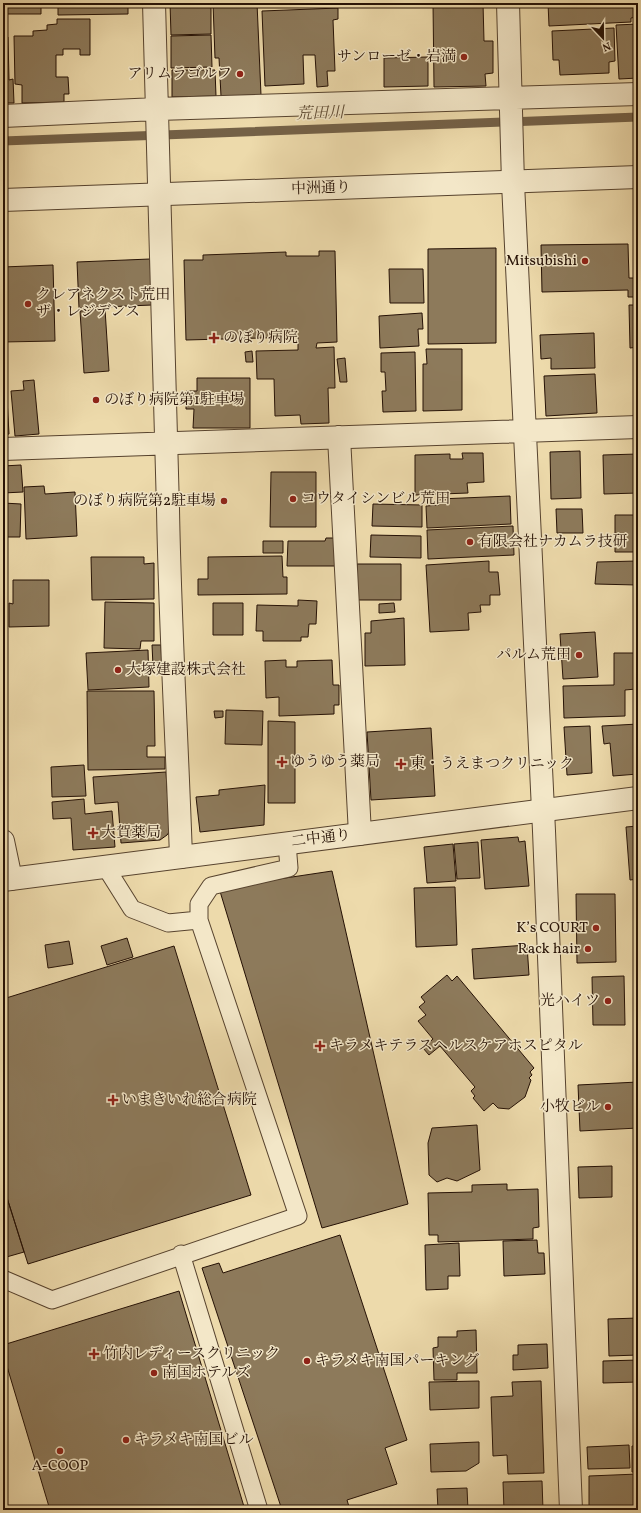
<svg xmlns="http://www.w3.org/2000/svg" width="641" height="1513" font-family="Vollkorn,'Noto Serif JP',serif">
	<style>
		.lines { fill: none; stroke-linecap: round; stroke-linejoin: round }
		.stream { stroke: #746147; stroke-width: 9 }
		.building { fill: #8d7a5b; stroke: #251105 }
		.service-casing { stroke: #57432e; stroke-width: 19 }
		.minor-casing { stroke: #57432e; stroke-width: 24 }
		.tertiary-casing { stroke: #57432e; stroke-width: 24 }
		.service { stroke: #f3e7c8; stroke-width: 17 }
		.minor { stroke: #f3e7c8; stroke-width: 22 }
		.tertiary { stroke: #f3e7c8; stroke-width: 22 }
		.poi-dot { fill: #8f2418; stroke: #f3e7c8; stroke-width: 1.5 }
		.labels { text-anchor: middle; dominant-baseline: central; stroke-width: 3; stroke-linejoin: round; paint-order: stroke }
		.poi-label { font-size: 15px; fill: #251105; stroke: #f3e7c8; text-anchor: start }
		.street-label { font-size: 15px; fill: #251105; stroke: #f3e7c8 }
		.water-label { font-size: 16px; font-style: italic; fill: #604d36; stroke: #f3e7c8 }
	</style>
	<rect width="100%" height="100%" fill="#eddaab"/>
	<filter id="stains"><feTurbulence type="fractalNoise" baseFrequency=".005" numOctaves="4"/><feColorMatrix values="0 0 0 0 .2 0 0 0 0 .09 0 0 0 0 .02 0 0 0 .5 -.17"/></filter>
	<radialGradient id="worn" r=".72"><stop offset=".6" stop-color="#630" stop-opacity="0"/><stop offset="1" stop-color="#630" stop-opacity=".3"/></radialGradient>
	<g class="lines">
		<path class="stream" d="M3,141L638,117"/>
	</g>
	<path class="building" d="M3,3H41V14H3Z
		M58,3H128V14L58,15Z
		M170,3H211V34L171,35Z
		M213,3H257L261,95L221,96L219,58H215Z
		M433,3H483L484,41H493V73L485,74L486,86L434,87Z
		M548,3H636V17L631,18V22L549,26Z
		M338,8V19L333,20L335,71H327L328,86L317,87L315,55H303L304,84L265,86L262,11Z
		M57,19H90V55H80V49H63V55H56V77H68L69,94H64V102L22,103V85L15,84L14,36H33V31L47,30V25L57,24Z
		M638,24V78L619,79L616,25Z
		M614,28L615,61L609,62V73L560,75L559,60H553L552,31Z
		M211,35L212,67L171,68V36Z
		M3,37H8L9,80L13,79L14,103H4L3,100Z
		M428,57V86L384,87V58Z
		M172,70H215L216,96L172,97Z
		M628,244L629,278H638V297H628V290L542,292L541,245Z
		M496,248V343L428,344V249Z
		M319,251H335L337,342L317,343L316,348L334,347L335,388H328L329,423L301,424L300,415L275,416L274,379H257L256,351L298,350V337L186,340L184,260H203V255L286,252V256H319Z
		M150,259L152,305L79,308L77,262Z
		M53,265L55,341L3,342V267Z
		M389,269H423L424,303H390Z
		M629,305H638V347L630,348Z
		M105,309L109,371L84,373L80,311Z
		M422,313L423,329H418L419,346L380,348L379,316Z
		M594,333L595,368L551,369V358L541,359L540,335Z
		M426,349H462V410L423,411V364H427Z
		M252,351L253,362H246L245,352Z
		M415,352L416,411L383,412L382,391H386L385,372H381V353Z
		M345,358L347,382H340L337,359Z
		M595,374L597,413L546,416L544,376Z
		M197,378H250V428H193L194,409H186V391H197Z
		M34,380L39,434L15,436L11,391L24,390L23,381Z
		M6,381L9,434L3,435V382Z
		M580,451L581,498L551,499L550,452Z
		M462,453H483L484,482L467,483L468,493L415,495V455L450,454V459H463Z
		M638,454V493L604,494L603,455Z
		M21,465L23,492L3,493V466Z
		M271,472H316V527H270Z
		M44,486L45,494L75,492L77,536L26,539L24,487Z
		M510,496L511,524L427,528L426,506L439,505V499Z
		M3,503L21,504L20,537H3Z
		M373,504L422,505V527L372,526Z
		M556,509H582L583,533H557Z
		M615,515H635L636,552H615Z
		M513,526L514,555L428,559L427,530Z
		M371,535L421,536V558L370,557Z
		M326,538H338V566H287L288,541H325Z
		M263,541H283V553H263Z
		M282,556L283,577H287V594L198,595V579H208V557Z
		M91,557H144V564L154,563V599L92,600Z
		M489,561V572H498L500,595H490V605H480L481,612L468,613L469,630L430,632L426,565Z
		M637,561V585L595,584L597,562Z
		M357,564H401V600H357Z
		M13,580H49V626L9,627V603L13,604Z
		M298,600L317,601L316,624H309L308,637H301V641H263V631H256L257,605L298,606Z
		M105,602L154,603V641H141L140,649L104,648Z
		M213,603H243V635H213Z
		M394,603L395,612L379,613V604Z
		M404,618L405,665L365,666V633H371V621Z
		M595,632L598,677L563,679L560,634Z
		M152,645H161L162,665L153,666Z
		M148,650L149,687L88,690L86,653Z
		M614,653H636V689L625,690V716L564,718L563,686L614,685Z
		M286,660V667H297V661L332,660L333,685H339V705H334V714L279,716V697L266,698L265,661Z
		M87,691H154L155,746H147V757H165V769L88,770Z
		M226,710L263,711L262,745L225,744Z
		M214,711H223V717L215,718Z
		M268,721L295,722V803H268Z
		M638,724V774L613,776L610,743L604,744L602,726Z
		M590,726L592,773L567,775L564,727Z
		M431,728L435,796L371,800L367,732Z
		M84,765L86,796L52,797L51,767Z
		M166,772L170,831L167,835L160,840L121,843L118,802L95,804L93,777Z
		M265,785L264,825L200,832L196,797L219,795V790Z
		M84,799L85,814L112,811L115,847L73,850L71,818L53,819L52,802Z
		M638,826V879L630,880L626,827Z
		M518,837L519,842L525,841L529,886L485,889L481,840Z
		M478,842L480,878L457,879L454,844Z
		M453,844L456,881L427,883L424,847Z
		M332,871L408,1204L322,1228L219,888Z
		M455,887L457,945L416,947L414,888Z
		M576,894H615L616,962L577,963Z
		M127,938L133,957L107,965L101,946Z
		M69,941L73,964L48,968L45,945Z
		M527,945L529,975L474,979L472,949Z
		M174,946L251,1195L28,1264L3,1185V999Z
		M636,947H638V994Z
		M447,975L452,981L457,976L534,1068L530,1072L532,1075L529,1078L531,1080L525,1097L509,1109L498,1108L493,1103L484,1111L473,1098L475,1096L471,1091L475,1087L440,1046L429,1055L423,1048L433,1039L418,1021L426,1015L419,1007L425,1002L421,997Z
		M624,976L625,1025H593L592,977Z
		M638,1082V1128L580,1131L578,1085Z
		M477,1125L480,1170L457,1181L447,1178L437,1182L429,1175L428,1143L432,1128Z
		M612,1166V1197L579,1198L578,1167Z
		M507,1184V1190L538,1189L539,1227L533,1228V1239L438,1242V1235H429L428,1193L472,1192V1185Z
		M3,1185L24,1252L3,1258Z
		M340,1235L407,1440L385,1448L397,1484L347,1500L350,1510H282L202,1268L219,1263L223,1273Z
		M537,1240L538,1253H544L545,1274L504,1276L503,1241Z
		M459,1243L460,1276H448V1289L426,1290L425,1245Z
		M179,1291L245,1510H50L3,1353V1345Z
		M638,1318V1355L609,1356L608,1319Z
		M476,1330L477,1373H457V1380H434L433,1348L438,1347V1337H457V1331Z
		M547,1344L548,1368L513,1370V1355H518V1345Z
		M638,1360V1382L603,1383V1361Z
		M479,1381V1408L430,1410L429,1382Z
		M541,1381L544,1473L508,1474L507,1455L493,1456L491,1397L513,1396L512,1382Z
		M479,1442V1463L466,1471L431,1472L430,1444Z
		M629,1445L630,1468L588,1469L587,1447Z
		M632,1446H638V1472H632Z
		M638,1474V1510H591L589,1508V1476Z
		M542,1481L543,1510H504L503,1482Z
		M467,1488L468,1510H438L437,1489Z"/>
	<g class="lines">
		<g class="service-casing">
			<path id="service" d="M105,866L132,909L168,923L199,920
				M181,1254L259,1510
				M3,1279L52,1300L298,1216L199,920V904L211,886L289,868L287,843"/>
		</g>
		<g class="minor-casing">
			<path id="minor" d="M154,3C159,172 164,341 168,509C170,625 177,741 181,857
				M508,3L513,183L544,831L571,1510
				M3,116L157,109L638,94
				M339,437L360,834
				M3,449L638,427
				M3,841L11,879"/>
		</g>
		<g class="tertiary-casing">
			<path id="tertiary" d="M3,200L638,177
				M3,880L638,798"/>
		</g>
		<use href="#service" class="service"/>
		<use href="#minor" class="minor"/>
		<use href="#tertiary" class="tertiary"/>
	</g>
	<g class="poi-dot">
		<circle cx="464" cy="57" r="4"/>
		<circle cx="240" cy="74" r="4"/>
		<circle cx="585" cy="261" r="4"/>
		<circle cx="28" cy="304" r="4"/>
		<path d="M212 332h4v4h4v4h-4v4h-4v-4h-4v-4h4z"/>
		<circle cx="96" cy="400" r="4"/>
		<circle cx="293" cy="499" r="4"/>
		<circle cx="224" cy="501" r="4"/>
		<circle cx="470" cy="542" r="4"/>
		<circle cx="579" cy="655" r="4"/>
		<circle cx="118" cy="670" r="4"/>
		<path d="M280 756h4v4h4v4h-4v4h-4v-4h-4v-4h4z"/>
		<path d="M399 758h4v4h4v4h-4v4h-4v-4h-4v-4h4z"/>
		<path d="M91 827h4v4h4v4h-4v4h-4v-4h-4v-4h4z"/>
		<circle cx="596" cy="928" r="4"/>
		<circle cx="588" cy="949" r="4"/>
		<circle cx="608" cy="1001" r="4"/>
		<path d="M318 1040h4v4h4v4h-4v4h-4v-4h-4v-4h4z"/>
		<path d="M111 1094h4v4h4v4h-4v4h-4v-4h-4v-4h4z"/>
		<circle cx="608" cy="1107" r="4"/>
		<path d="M92 1348h4v4h4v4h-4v4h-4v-4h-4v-4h4z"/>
		<circle cx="307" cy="1361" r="4"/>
		<circle cx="154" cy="1373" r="4"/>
		<circle cx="126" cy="1440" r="4"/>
		<circle cx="60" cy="1451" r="4"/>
	</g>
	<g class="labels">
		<g class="poi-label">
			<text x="456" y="57" text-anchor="end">サンローゼ・岩満</text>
			<text x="232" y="74" text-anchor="end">アリムラゴルフ</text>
			<text x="577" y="261" text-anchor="end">Mitsubishi</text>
			<text x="36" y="295">クレアネクスト荒田<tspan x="36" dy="17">ザ・レジデンス</tspan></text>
			<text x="223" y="338">のぼり病院</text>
			<text x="104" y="400">のぼり病院第1駐車場</text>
			<text x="301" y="499">コウタイシンビル荒田</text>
			<text x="216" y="501" text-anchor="end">のぼり病院第2駐車場</text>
			<text x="478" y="542">有限会社ナカムラ技研</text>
			<text x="571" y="655" text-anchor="end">パルム荒田</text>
			<text x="126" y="670">大塚建設株式会社</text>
			<text x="290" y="762">ゆうゆう薬局</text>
			<text x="410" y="764">東・うえまつクリニック</text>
			<text x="101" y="833">大賀薬局</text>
			<text x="588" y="928" text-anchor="end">K’s COURT</text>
			<text x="580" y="949" text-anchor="end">Rack hair</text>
			<text x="600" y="1001" text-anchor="end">光ハイツ</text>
			<text x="329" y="1046">キラメキテラスヘルスケアホスピタル</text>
			<text x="122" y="1100">いまきいれ総合病院</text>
			<text x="600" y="1107" text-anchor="end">小牧ビル</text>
			<text x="103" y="1354">竹内レディースクリニック</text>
			<text x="315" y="1361">キラメキ南国パーキング</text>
			<text x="162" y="1373">南国ホテルズ</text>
			<text x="134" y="1440">キラメキ南国ビル</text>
			<text x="60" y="1466" text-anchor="middle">A-COOP</text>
		</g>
		<g class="street-label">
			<text transform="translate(321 189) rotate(-2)">中洲通り</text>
			<text transform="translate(321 839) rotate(-7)">二中通り</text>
		</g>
		<g class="water-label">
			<text transform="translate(320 114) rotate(-2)">荒田川</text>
		</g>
	</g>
	<rect width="641" height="1513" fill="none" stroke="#eddaab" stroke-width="16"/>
	<rect x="4" y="4" width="633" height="1505" fill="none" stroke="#251105" stroke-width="2"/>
	<rect x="8" y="8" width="625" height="1497" fill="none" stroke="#251105"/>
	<g transform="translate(603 38) rotate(158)" stroke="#f3e7c8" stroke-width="3" paint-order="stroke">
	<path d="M0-3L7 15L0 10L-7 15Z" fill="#251105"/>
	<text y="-6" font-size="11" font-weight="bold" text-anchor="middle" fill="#251105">N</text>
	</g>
	<rect width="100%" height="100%" filter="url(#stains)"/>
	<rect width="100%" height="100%" fill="url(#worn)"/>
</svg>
